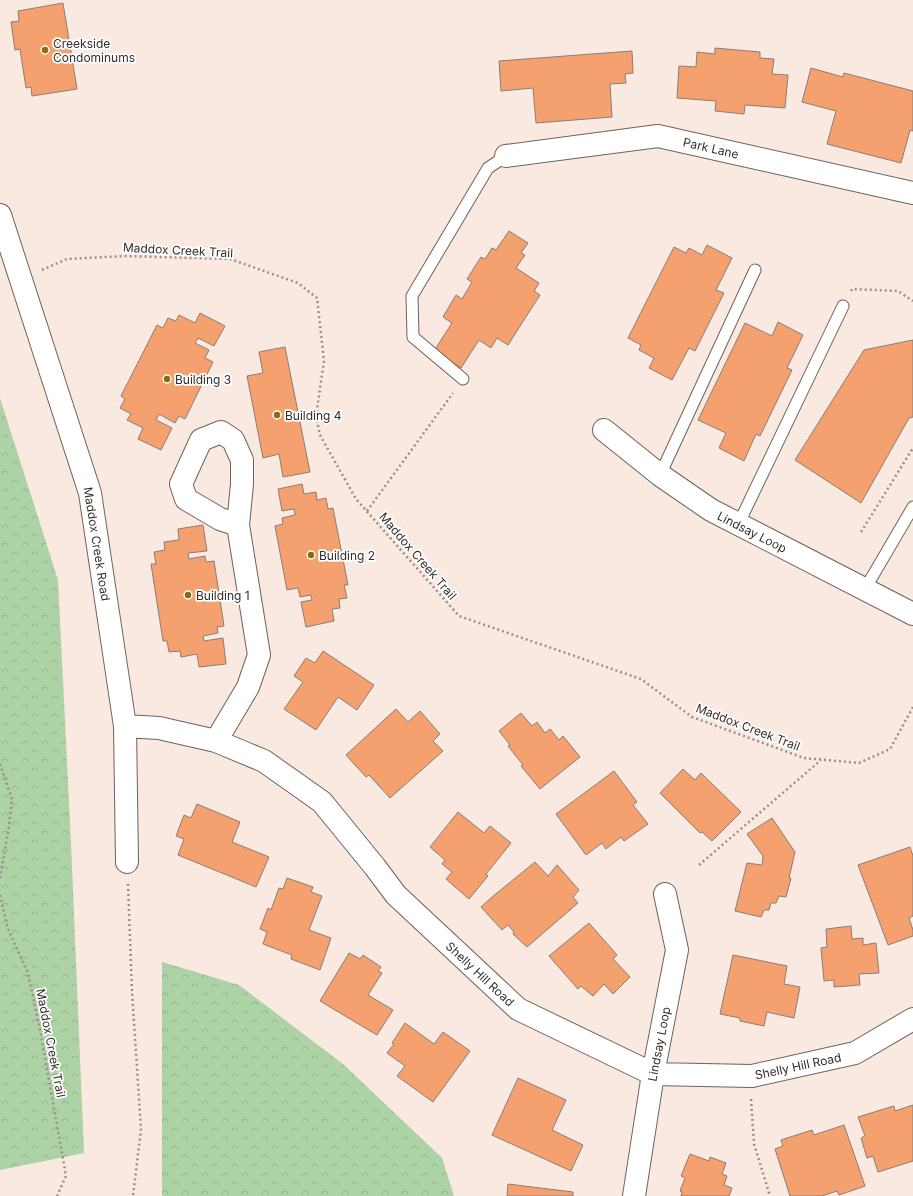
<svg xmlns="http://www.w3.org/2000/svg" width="913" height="1196" font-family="Inter,sans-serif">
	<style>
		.forest { fill: url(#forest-crowns) }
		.building { fill: #f4a16f; stroke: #8b7d75 }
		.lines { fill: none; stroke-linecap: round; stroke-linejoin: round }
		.service-casing { stroke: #6f625a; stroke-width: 13 }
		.minor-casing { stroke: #6f625a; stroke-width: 24 }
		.path { stroke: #9a8f89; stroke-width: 2.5; stroke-dasharray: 2 3; stroke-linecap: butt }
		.service { stroke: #fff; stroke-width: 11 }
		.minor { stroke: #fff; stroke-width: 22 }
		.poi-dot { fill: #8f6a0f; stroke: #fff; stroke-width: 1.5 }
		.labels { text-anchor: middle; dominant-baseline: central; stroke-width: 3.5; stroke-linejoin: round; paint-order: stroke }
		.poi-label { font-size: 12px; fill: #342e2b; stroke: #fff; text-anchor: start }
		.street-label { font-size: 12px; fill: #342e2b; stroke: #fff }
	</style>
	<defs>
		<pattern id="forest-crowns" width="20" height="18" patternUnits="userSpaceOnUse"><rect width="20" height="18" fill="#add2a5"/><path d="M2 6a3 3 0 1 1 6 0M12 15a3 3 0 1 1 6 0" fill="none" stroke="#95b58e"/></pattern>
	</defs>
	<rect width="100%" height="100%" fill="#f9e9e0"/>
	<path class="forest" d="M0,398L58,580L71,843L84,1153L0,1170Z
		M162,962L239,985L343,1064L442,1158L454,1196H162Z"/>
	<path class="building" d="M63,3L77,89L32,96L31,87L26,88L20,49L15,50L11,22L19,21L18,11Z
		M715,48L760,52V58L774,59L772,74L788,75L785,108L745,105L744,114L715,111L716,101L677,98L679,66L696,67L697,52L715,54Z
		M632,51L633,73L625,74L626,83L610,84L612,117L536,123L533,88L501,91L499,61Z
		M811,68L843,77L844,73L913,91V131L910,130L901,163L827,144L836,111L802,102Z
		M509,231L528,243L521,253L525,255L516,268L539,283L534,291L540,295L508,345L497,338L491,348L479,340L461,368L434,351L452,323L443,317L456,295L462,299L472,282L467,279L481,257L485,259L492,248L496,250Z
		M707,245L732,258L716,290L724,293L695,351L689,348L672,380L649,368L654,358L639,350L641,345L628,338L674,247L686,253L689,248L702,255Z
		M200,313L225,326L214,346L198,338L195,343L209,350L205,358L213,362L185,419L179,416L175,423L159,414L156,420L172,428L161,450L138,439L143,428L127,420L131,414L120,408L125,399L121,396L157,325L163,328L168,318L176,321L179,315L195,323Z
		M778,322L803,335L787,368L792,370L760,436L756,434L744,461L719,448L726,433L698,420L745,323L772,336Z
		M913,340V417L909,418L861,503L795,460L864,350Z
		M285,347L310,472L283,477L279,454L263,458L247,376L263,373L259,352Z
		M302,484L304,494L316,492L317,500L326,498L328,509L333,508L348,585H344L347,598L339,599L340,608L332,609L334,621L306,627L301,602L312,600L311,595L300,597L298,588L287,590L275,526L283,524L282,518L295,515L294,509L282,511L278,489Z
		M203,525L207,551L188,553L189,559L205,556L206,562L214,561L224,626L217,627L218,633L203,636L204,641L223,638L226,664L199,667L197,654L181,657L180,651L169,652L167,641H163L151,564H156L154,552L165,550L164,542L179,540L178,529Z
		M323,651L374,685L357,710L338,697L316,730L284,709L303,682L294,676L306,658L315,663Z
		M396,709L408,722L420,711L440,734L433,741L443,751L390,798L369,775L366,777L346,755Z
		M521,713L532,726L537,722L545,733L550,729L559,740L563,736L580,757L540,789L521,766L523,765L508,746L510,745L499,731Z
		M683,769L695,780L701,773L741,812L712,841L702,832L700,833L660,793Z
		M614,771L637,802L633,805L648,824L624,841L621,837L606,849L602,843L586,855L556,814Z
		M197,804L240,822L232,842L269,857L256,887L178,855L184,839L176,836L184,815L191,818Z
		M458,812L484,833L490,826L511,843L486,874L488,876L469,899L446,879L452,872L442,864L445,860L430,847Z
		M772,818L795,852L789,878H791L786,897L779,896L776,903H771L769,910H764L761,917L735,911L747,863L762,865L763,856L747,834Z
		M910,847L913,856V916L909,918L913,930V936L888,945L858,865Z
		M535,862L548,876L557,865L579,890L573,897L578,903L527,947L513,934L514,932L508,925L502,930L481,907L492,897Z
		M287,878L313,887L311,892L322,896L309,930L331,938L320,970L291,959L292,955L263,944L267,932L260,929L268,908L271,910L279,888L283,889Z
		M589,923L617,955L613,959L630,977L613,994L604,984L593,996L581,986L578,989L549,956Z
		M851,926L852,939L863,938V945L876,943L879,973L859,974L860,985L834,987V980L824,981L821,948L827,947L826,929Z
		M349,953L360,959L363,955L381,967L378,971L382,973L368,995L393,1010L377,1035L320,1001Z
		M733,955L787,966L784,984L800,987L794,1018L767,1012L764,1026L740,1021V1018L720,1014Z
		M405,1023L434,1044L443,1032L470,1051L433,1102L397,1076L405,1066L387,1053L394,1044L392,1043Z
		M518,1078L566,1100L552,1130L583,1145L571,1171L492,1135Z
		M913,1105V1161L878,1172L873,1156L867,1158L861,1138L865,1136L858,1117L894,1106L895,1111Z
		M844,1125L865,1186L839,1195L837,1191L822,1196H790L775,1149L783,1146L781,1140L812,1130L814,1135Z
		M690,1154L709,1161L710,1157L726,1163L722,1174L727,1176L724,1185L732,1188L729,1196H681L682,1192L680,1191L685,1178L681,1176Z
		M508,1184L573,1192V1196H507Z"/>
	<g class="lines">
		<g class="service-casing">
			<path id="service" d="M463,379L413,337L412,296L488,168L506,156
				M660,475L755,270
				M738,525L843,306
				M865,589L913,507"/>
		</g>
		<g class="minor-casing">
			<path id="minor" d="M506,156L658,136L913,193
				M0,215L90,493L125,726L127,862
				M604,430L660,475L711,510L913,614
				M125,726L159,728L216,741L264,761L322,802L375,867L396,895L518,1009L653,1074L752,1076L855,1053L913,1019
				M216,741L248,687L259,655L238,525L242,484V460L233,440L221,432L201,440L181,484L186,499L220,519L238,525
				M634,1196L653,1074L677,950L665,894"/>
		</g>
		<path class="path" d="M42,270L67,259L125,256L230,259L298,283L317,298L324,361L316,416L320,435L356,499L459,616L641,679L692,717L804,758L859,763L890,749L913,707
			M851,291L852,289L898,291L913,301
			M367,511L453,393
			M861,532L913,448
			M0,764L12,799L9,826L0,878
			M699,865L821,760
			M128,884L132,992L141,1129L133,1196
			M0,895L8,929L28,973L40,1030L66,1176L57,1196
			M751,1099L754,1144L770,1196"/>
		<use href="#service" class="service"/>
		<use href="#minor" class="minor"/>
	</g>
	<g class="poi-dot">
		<circle cx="45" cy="50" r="4"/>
		<circle cx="167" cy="379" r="4"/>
		<circle cx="277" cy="415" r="4"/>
		<circle cx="311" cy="555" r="4"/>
		<circle cx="188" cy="595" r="4"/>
	</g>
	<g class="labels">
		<g class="poi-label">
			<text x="53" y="43">Creekside<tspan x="53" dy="14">Condominums</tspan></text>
			<text x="175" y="379">Building 3</text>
			<text x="285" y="415">Building 4</text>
			<text x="319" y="555">Building 2</text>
			<text x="196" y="595">Building 1</text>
		</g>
		<g class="street-label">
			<text transform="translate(711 148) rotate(13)">Park Lane</text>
			<text transform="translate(178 250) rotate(3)">Maddox Creek Trail</text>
			<text transform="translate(752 532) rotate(27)">Lindsay Loop</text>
			<text transform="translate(97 544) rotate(81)">Maddox Creek Road</text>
			<text transform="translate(418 556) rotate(49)">Maddox Creek Trail</text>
			<text transform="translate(748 727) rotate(21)">Maddox Creek Trail</text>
			<text transform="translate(480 974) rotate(43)">Shelly Hill Road</text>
			<text transform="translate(51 1043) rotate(79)">Maddox Creek Trail</text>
			<text transform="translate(659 1044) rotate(-79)">Lindsay Loop</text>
			<text transform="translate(798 1066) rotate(-12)">Shelly Hill Road</text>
		</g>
	</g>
</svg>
